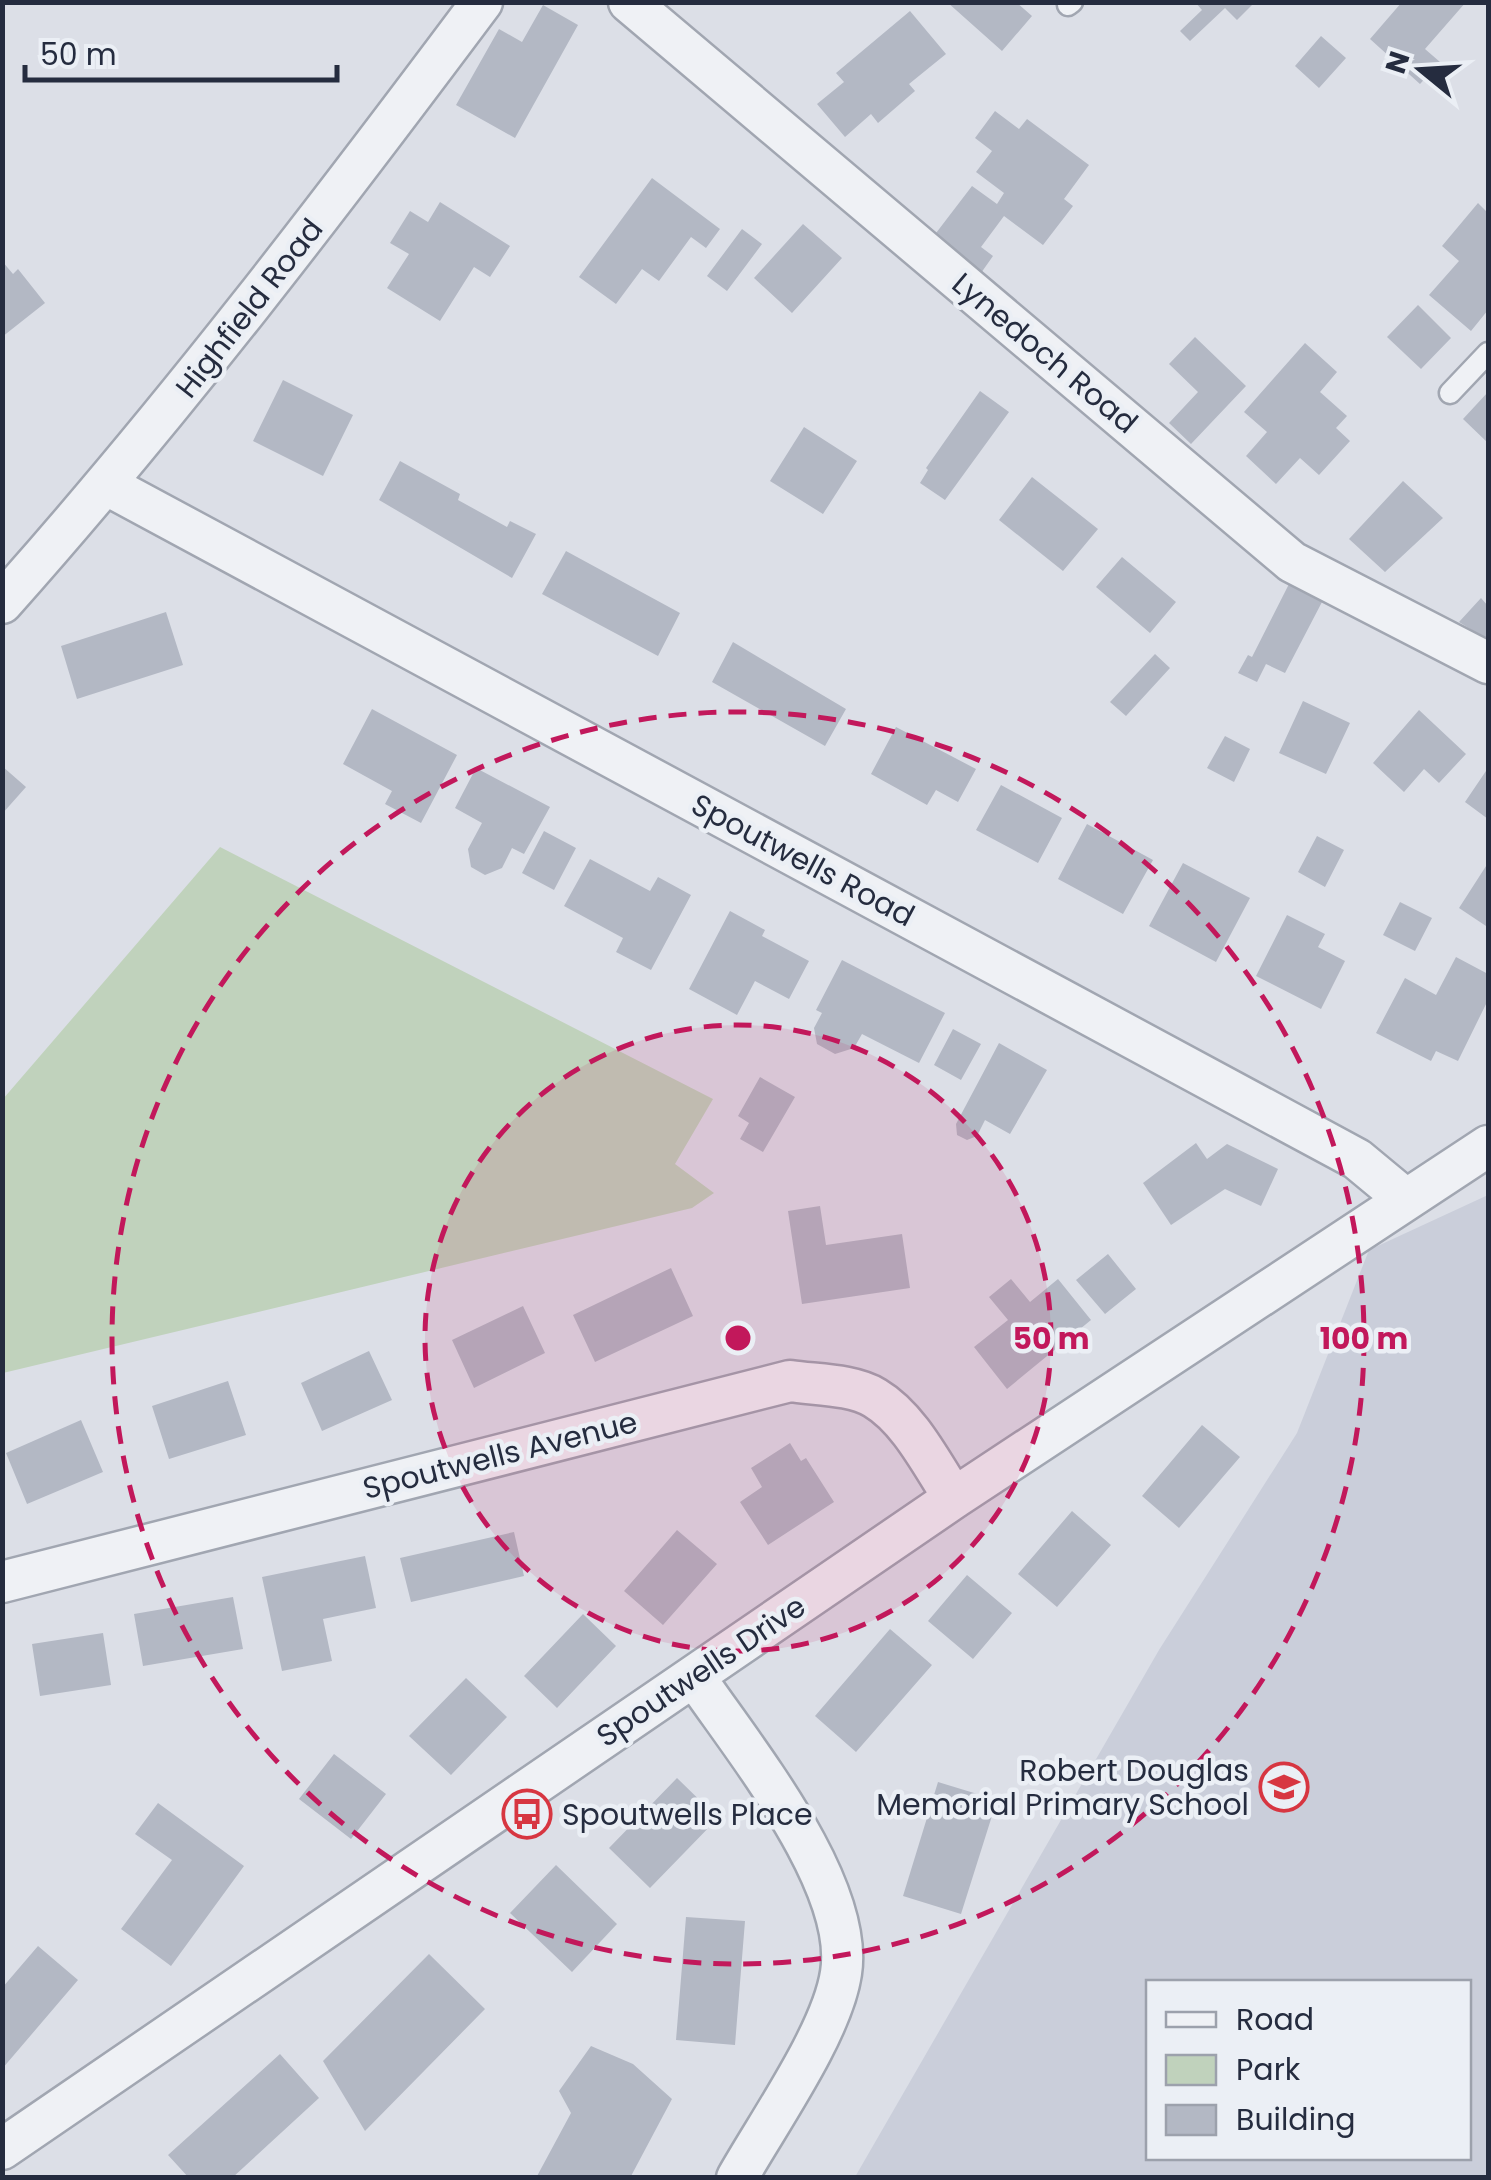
<svg xmlns="http://www.w3.org/2000/svg" width="1491" height="2180" font-family="Poppins,sans-serif">
	<style>
		.built { fill: #caceda; fill-rule: evenodd }
		.green { fill: #c0d2bc }
		.building { fill: #b3b8c4 }
		.lines { fill: none; stroke-linecap: round; stroke-linejoin: round }
		.lane-casing { stroke: #a1a6b1; stroke-width: 25 }
		.street-casing { stroke: #a1a6b1; stroke-width: 45 }
		.lane { stroke: #eff1f5; stroke-width: 20 }
		.street { stroke: #eff1f5; stroke-width: 40 }
		.ring { fill: none; stroke: #c2185b; stroke-width: 5; stroke-dasharray: 18 12 }
		.labels { text-anchor: middle; dominant-baseline: central; stroke-width: 9; stroke-linejoin: round; paint-order: stroke }
		.street-label { font-size: 30px; fill: #252c3f; stroke: #ebeff5 }
		.poi-label { font-size: 30px; fill: #252c3f; stroke: #ebeff5; text-anchor: end }
		.centre { fill: #c2185b; stroke: #ebeff5; stroke-width: 5 }
		.ring-label { font-size: 30px; text-anchor: middle; font-weight: bold; fill: #c2185b; stroke: #ebeff5; stroke-width: 9; stroke-linejoin: round; paint-order: stroke }
	</style>
	<rect width="100%" height="100%" fill="#dcdfe7"/>
	<path class="built" d="M1488,1195V2177H855L1159,1650L1297,1433L1369,1250ZM1148,1982H1468V2158H1148Z"/>
	<path class="green" d="M220,847L713,1099L675,1164L714,1193L692,1208L3,1373V1099Z"/>
	<path class="building" d="M947,2H1016L1032,16L1002,51Z
		M1195,2H1255L1237,20L1225,8L1190,41L1180,31L1202,10Z
		M1402,2H1466L1425,49L1440,62L1420,84L1370,39Z
		M543,5L578,25L515,138L456,105L499,29L522,42Z
		M910,11L946,54L909,84L915,91L878,123L871,114L845,137L817,104L844,82L836,73Z
		M1321,36L1346,58L1319,88L1295,66Z
		M995,111L1019,129L1027,119L1089,165L1064,199L1073,206L1043,245L1004,216L981,247L993,256L981,273L933,237L972,186L997,204L1004,193L976,172L992,151L975,138Z
		M652,178L720,229L706,248L691,237L659,281L642,269L616,304L579,277Z
		M440,202L510,246L490,277L474,267L440,321L387,288L409,254L390,243L410,211L428,222Z
		M1478,203L1488,213V310L1471,331L1429,295L1459,261L1442,246Z
		M803,224L842,258L792,313L754,278Z
		M742,229L762,244L727,291L707,276Z
		M2,261L13,274L18,269L45,303L2,337Z
		M1418,305L1451,338L1421,369L1387,337Z
		M1195,337L1246,386L1191,444L1169,423L1198,392L1169,364Z
		M1305,343L1337,372L1320,392L1347,416L1336,428L1350,441L1319,475L1300,458L1276,484L1246,456L1267,432L1244,412Z
		M283,380L353,415L323,476L253,441Z
		M980,391L1009,412L945,500L920,483L928,470L926,468Z
		M1488,392V443L1463,419Z
		M804,427L857,461L823,514L770,481Z
		M400,461L460,494L458,500L507,527L510,521L536,534L512,578L379,500Z
		M1032,477L1098,529L1063,571L999,520Z
		M1403,481L1443,518L1385,572L1349,539Z
		M566,551L680,613L658,656L542,594Z
		M1122,557L1176,602L1150,633L1096,587Z
		M1289,584L1322,602L1285,673L1266,664L1257,682L1238,673L1248,655L1252,657Z
		M1481,598L1488,606V640L1459,622Z
		M166,612L183,665L77,699L61,646Z
		M733,642L846,709L825,746L712,682Z
		M1155,654L1170,668L1126,716L1110,702Z
		M1303,701L1350,723L1326,774L1279,753Z
		M372,709L457,755L421,823L385,804L392,791L343,764Z
		M1419,710L1466,754L1439,783L1424,769L1404,792L1373,763Z
		M896,727L976,769L958,802L936,790L927,805L871,774Z
		M1225,736L1250,749L1234,782L1207,768Z
		M2,766L26,787L2,814Z
		M476,768L550,807L524,854L512,848L502,868L485,875L471,867L468,849L482,823L455,808Z
		M1488,768V819L1465,802Z
		M1001,785L1062,818L1038,863L976,830Z
		M1087,824L1153,860L1123,914L1058,879Z
		M544,831L576,848L554,890L522,873Z
		M1317,836L1344,850L1325,887L1298,872Z
		M590,859L650,891L658,877L691,895L651,970L616,952L623,938L564,906Z
		M1183,863L1250,898L1216,962L1149,926Z
		M1488,863V922L1486,926L1459,908Z
		M1400,902L1432,918L1415,951L1383,935Z
		M730,911L765,930L762,936L809,961L789,999L755,981L737,1015L689,989Z
		M1287,915L1325,934L1318,947L1345,961L1321,1009L1256,976Z
		M1456,957L1488,974V1000L1458,1061L1436,1051L1431,1061L1376,1033L1405,978L1436,995Z
		M842,960L945,1013L919,1063L862,1034L854,1048L835,1054L817,1044L814,1028L822,1013L816,1010Z
		M953,1029L981,1044L961,1080L934,1065Z
		M999,1043L1047,1070L1010,1134L985,1120L977,1136L967,1140L957,1135L956,1124Z
		M760,1077L795,1097L763,1152L740,1139L749,1123L738,1116Z
		M1196,1143L1207,1159L1227,1144L1278,1169L1261,1206L1225,1189L1171,1225L1143,1183Z
		M820,1206L826,1245L902,1234L910,1288L802,1304L788,1211Z
		M1108,1254L1136,1289L1105,1314L1076,1280Z
		M671,1268L693,1316L595,1362L573,1315Z
		M1011,1279L1030,1302L1058,1279L1091,1320L1007,1389L974,1347L1008,1320L989,1297Z
		M523,1306L545,1353L474,1388L452,1340Z
		M369,1351L392,1400L322,1431L301,1383Z
		M228,1381L246,1435L169,1459L152,1406Z
		M81,1420L103,1472L27,1504L6,1453Z
		M1202,1425L1240,1457L1179,1528L1142,1496Z
		M790,1443L801,1461L806,1458L834,1502L768,1545L740,1502L762,1487L751,1468Z
		M1072,1511L1111,1545L1057,1607L1018,1574Z
		M677,1530L717,1564L663,1625L624,1591Z
		M514,1532L524,1576L411,1602L400,1558Z
		M365,1556L376,1608L323,1619L332,1661L282,1671L262,1577Z
		M967,1575L1012,1613L973,1659L928,1621Z
		M233,1597L243,1649L143,1666L134,1614Z
		M583,1614L616,1646L557,1708L524,1676Z
		M890,1629L932,1665L856,1752L815,1716Z
		M103,1633L111,1685L40,1696L32,1644Z
		M466,1678L507,1717L451,1775L409,1736Z
		M334,1754L386,1794L351,1839L299,1799Z
		M677,1778L718,1818L650,1888L609,1848Z
		M938,1782L997,1800L961,1914L903,1896Z
		M158,1803L244,1866L171,1966L121,1929L172,1860L135,1834Z
		M556,1865L617,1924L572,1972L510,1913Z
		M686,1917L745,1921L735,2045L676,2040Z
		M38,1946L78,1980L2,2069V1988Z
		M429,1954L485,2009L365,2131L323,2061Z
		M591,2046L633,2064L672,2099L630,2178H536L571,2113L559,2091Z
		M280,2054L319,2098L232,2178H189L168,2155Z"/>
	<g class="lines">
		<g class="lane-casing">
			<path id="lane" d="M1068,5L1072,2
				M1450,393L1488,353"/>
		</g>
		<g class="street-casing">
			<path id="street" d="M629,2L1292,562L1488,663
				M107,485L1357,1159L1404,1198
				M2,603C173,411 328,208 482,2
				M2,1582L790,1381C816,1385 852,1384 875,1398C910,1419 932,1465 954,1498
				M694,1676C743,1748 855,1884 841,1973C832,2033 768,2123 737,2178
				M2,2149L954,1498L1488,1146"/>
		</g>
		<use href="#lane" class="lane"/>
		<use href="#street" class="street"/>
	</g>
	<circle cx="738" cy="1338" r="313" fill="#c2185b" fill-opacity=".12"/>
	<g class="ring">
		<circle cx="738" cy="1338" r="313"/>
		<circle cx="738" cy="1338" r="626"/>
	</g>
	<defs>
		<g id="school-ring" transform="scale(2.5)"><circle r="9.5" fill="#ebeff5" stroke="#d73641" stroke-width="1.5"/><path d="M0-5L7-2L0 1L-7-2ZM-4 1L0 2.5L4 1V4Q0 6-4 4Z" fill="#d73641"/></g>
		<g id="bus-ring" transform="scale(2.5)"><circle r="9.5" fill="#ebeff5" stroke="#d73641" stroke-width="1.5"/><path d="M-5-6H5V4H4V6H2V4H-2V6H-4V4H-5ZM-3.5-4V0h7V-4ZM-3.5 1.2v1.5H-2V1.2ZM2 1.2v1.5H3.5V1.2Z" fill="#d73641"/></g>
	</defs>
	<g fill-rule="evenodd">
		<use href="#school-ring" x="1284" y="1787"/>
		<use href="#bus-ring" x="527" y="1814"/>
	</g>
	<g class="labels">
		<g class="street-label">
			<text transform="translate(249 308) rotate(-52)">Highfield Road</text>
			<text transform="translate(1045 353) rotate(40)">Lynedoch Road</text>
			<text transform="translate(803 860) rotate(28)">Spoutwells Road</text>
			<text transform="translate(500 1455) rotate(-14)">Spoutwells Avenue</text>
			<text transform="translate(701 1671) rotate(-34)">Spoutwells Drive</text>
		</g>
		<g class="poi-label">
			<text x="1249" y="1770">Robert Douglas<tspan x="1249" dy="34">Memorial Primary School</tspan></text>
			<text x="562" y="1814" text-anchor="start">Spoutwells Place</text>
		</g>
	</g>
	<circle cx="738" cy="1338" r="15" class="centre"/>
	<g class="ring-label">
		<text x="1051" y="1349">50 m</text>
		<text x="1364" y="1349">100 m</text>
	</g>
	<rect width="1491" height="2180" fill="none" stroke="#252c3f" stroke-width="10"/>
	<rect x="1146" y="1980" width="325" height="180" fill="#ebeff5" stroke="#9ca1ac" stroke-width="2.5"/>
	<rect x="1166" y="2012" width="50" height="15" fill="#eff1f5" stroke="#9ca1ac" stroke-width="2.5"/>
	<text x="1236" y="2030" font-size="30" fill="#252c3f">Road</text>
	<rect x="1166" y="2055" width="50" height="30" fill="#c0d2bc" stroke="#9ca1ac" stroke-width="2.5"/>
	<text x="1236" y="2080" font-size="30" fill="#252c3f">Park</text>
	<rect x="1166" y="2105" width="50" height="30" fill="#b3b8c4" stroke="#9ca1ac" stroke-width="2.5"/>
	<text x="1236" y="2130" font-size="30" fill="#252c3f">Building</text>
	<g transform="translate(1421 70) rotate(288)" stroke="#ebeff5" stroke-width="8" paint-order="stroke">
	<path d="M0-8L18 38L0 25L-18 38Z" fill="#252c3f"/>
	<text y="-15" font-size="28" font-weight="bold" text-anchor="middle" fill="#252c3f">N</text>
	</g>
	<path d="M25 65v15h312v-15" fill="none" stroke="#252c3f" stroke-width="5"/>
	<text x="40" y="65" font-size="30" fill="#252c3f" stroke="#ebeff5" stroke-width="8" paint-order="stroke">50 m</text>
</svg>
